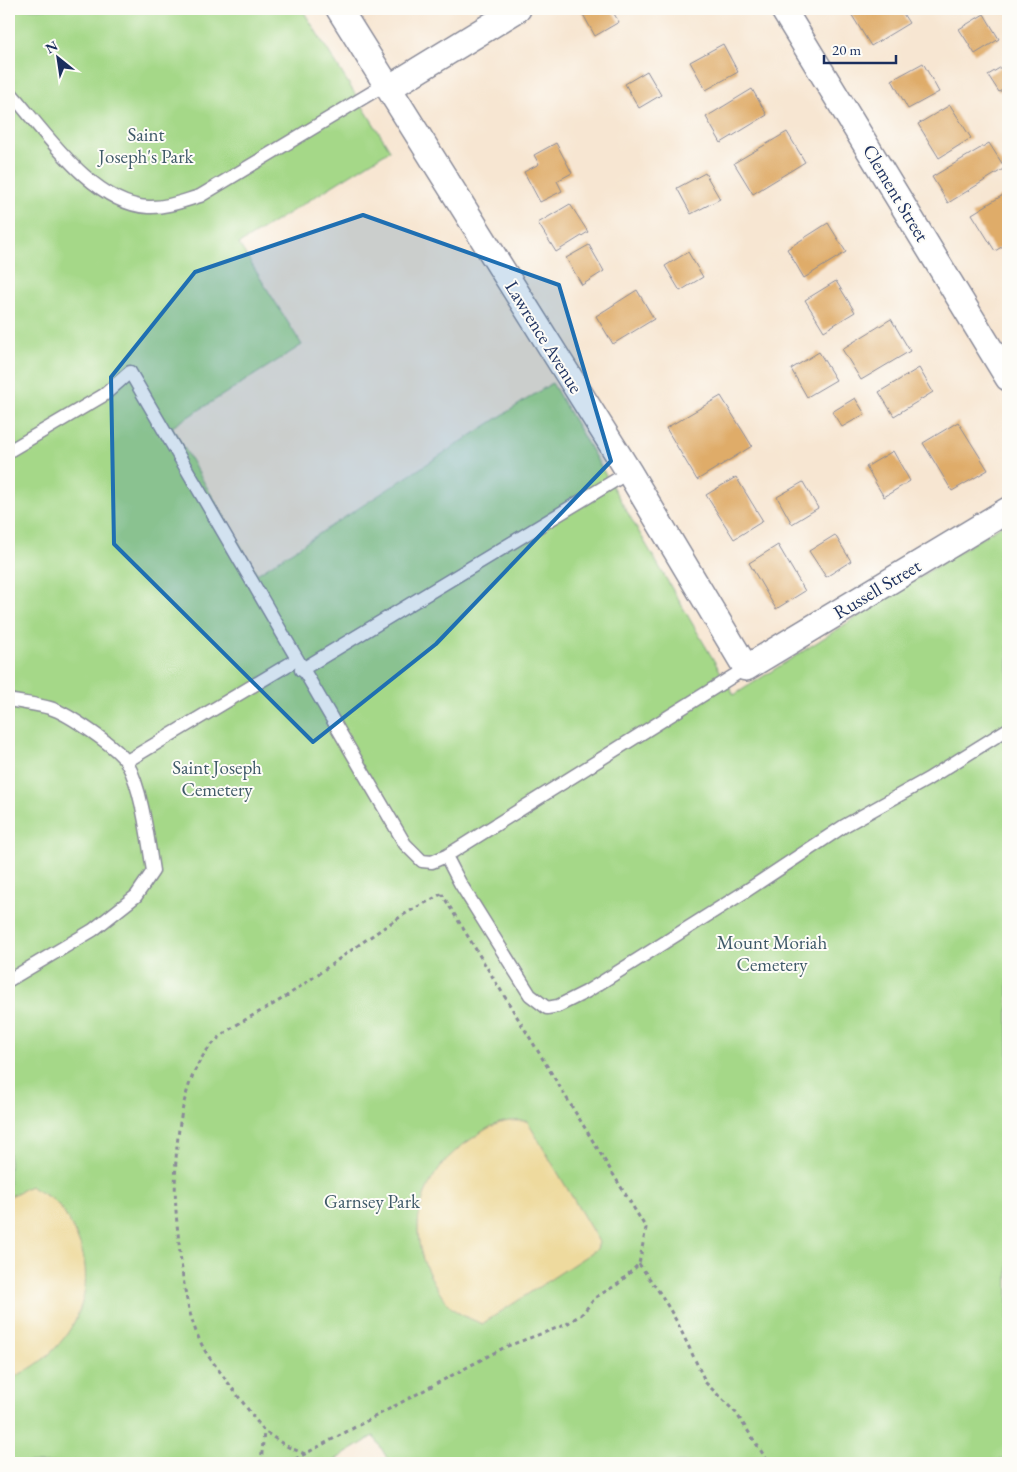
<svg xmlns="http://www.w3.org/2000/svg" width="1017" height="1472" font-family="'EB Garamond',serif">
	<style>
		.green { fill: #a5d888; stroke: #608473 }
		.sand { fill: #eeda9e; stroke: #84847e }
		.building { fill: #dfac69 }
		.lines { fill: none; stroke-linecap: round; stroke-linejoin: round }
		.service-casing { stroke: #898a98; stroke-width: 15 }
		.minor-casing { stroke: #898a98; stroke-width: 28 }
		.path { stroke: #898a98; stroke-width: 3; stroke-dasharray: 4 4; stroke-linecap: butt }
		.service { stroke: #fff; stroke-width: 12 }
		.minor { stroke: #fff; stroke-width: 25 }
		.marked { fill: #1f6fb2; fill-opacity: 0.2; stroke: #1f6fb2; stroke-width: 4; stroke-linejoin: round }
		.labels { text-anchor: middle; dominant-baseline: central; stroke-width: 4; stroke-linejoin: round; paint-order: stroke }
		.park-label { font-size: 19px; fill: #3e5968; stroke: #fdfcf7 }
		.street-label { font-size: 19px; fill: #1b2f5e; stroke: #fdfcf7 }
	</style>
	<rect width="100%" height="100%" fill="#fdfcf7"/>
	<filter id="ink" filterUnits="userSpaceOnUse"><feTurbulence type="fractalNoise" baseFrequency=".02" numOctaves="2"/><feDisplacementMap in="SourceGraphic" scale="10" xChannelSelector="R" yChannelSelector="G"/><feConvolveMatrix kernelMatrix="1 2 1 2 8 2 1 2 1" color-interpolation-filters="sRGB"/></filter>
	<filter id="wash" filterUnits="userSpaceOnUse"><feTurbulence type="fractalNoise" baseFrequency=".0096" numOctaves="4" result="noise"/><feDisplacementMap in="SourceGraphic" scale="20" xChannelSelector="R" yChannelSelector="G"/><feGaussianBlur stdDeviation="1.12" result="paint"/><feColorMatrix in="noise" values="0 0 0 0 0 0 0 0 0 0 0 0 0 0 0 0 0 1.4 0 .05"/><feComposite in="paint" operator="in"/></filter>
	<g filter="url(#wash)">
		<rect width="100%" height="100%" fill="#f7e6d2"/>
		<path class="green" d="M9,9H302L390,150L239,244L302,345L172,427L257,574L552,383L734,695L1008,521V1456L996,1463H390L374,1436L330,1463H9Z"/>
		<path class="sand" d="M527,1121L599,1242L597,1249L482,1324C474,1320 465,1317 457,1312C446,1305 438,1290 432,1279C402,1227 423,1171 470,1140C480,1133 492,1124 504,1122C511,1120 520,1121 527,1121Z
			M30,1186C37,1191 46,1195 53,1200C63,1208 70,1223 76,1235C104,1295 67,1356 9,1379V1197Z"/>
		<g id="blocks">
			<path class="building" d="M580,9H611L619,22L595,36Z
				M848,9H900L909,23L871,46Z
				M984,14L999,39L975,54L959,29Z
				M723,44L738,72L706,90L690,62Z
				M923,63L939,92L908,109L892,80Z
				M1008,63V86L999,92L988,75Z
				M647,71L661,95L639,108L625,84Z
				M752,89L767,115L721,143L706,117Z
				M950,105L971,138L939,158L918,124Z
				M787,132L805,162L753,194L734,163Z
				M556,143L572,173L557,181L562,191L540,202L524,172L539,164L534,155Z
				M989,143L1005,168L948,203L932,177Z
				M705,173L720,199L691,214L677,188Z
				M1008,192V243L995,251L972,214Z
				M570,204L588,232L556,252L538,223Z
				M828,223L846,252L804,278L787,249Z
				M589,245L604,271L582,285L566,258Z
				M688,252L703,277L680,291L665,266Z
				M836,281L855,312L824,331L805,300Z
				M637,290L654,319L613,344L596,316Z
				M891,319L910,351L861,380L842,349Z
				M819,352L836,380L807,397L791,369Z
				M919,368L933,392L894,416L879,392Z
				M721,396L752,446L697,480L666,428Z
				M855,398L865,414L842,427L832,412Z
				M958,422L988,470L952,491L923,443Z
				M893,451L910,481L884,497L866,467Z
				M736,477L763,521L734,539L706,495Z
				M803,482L818,508L792,524L777,497Z
				M835,535L851,561L826,577L809,551Z
				M778,545L805,591L776,609L749,563Z"/>
		</g>
	</g>
	<g filter="url(#ink)">
		<use href="#blocks" fill-opacity="0" stroke="#898a98" stroke-width="1"/>
		<g class="lines">
			<g class="service-casing">
				<path id="service" d="M9,91C43,129 92,204 148,207C166,208 183,201 200,196L386,84
					M9,451L104,395L130,372L405,844L422,861L432,862L446,856L746,668
					M301,670L629,472
					M9,700C22,703 37,704 50,708C67,713 119,748 127,763C142,789 148,840 153,871L136,896L93,930L9,980
					M127,761L296,660
					M446,856L460,883L530,995L547,1008L558,1006L586,992L743,893L844,826L928,779L1008,729"/>
			</g>
			<g class="minor-casing">
				<path id="minor" d="M339,9L629,472L746,668L1008,510
					M783,9L1008,378
					M389,88L518,9"/>
			</g>
			<path class="path" d="M639,1264L662,1296L677,1322L706,1383L736,1413L769,1463
				M305,1454L286,1446L264,1431L209,1357C186,1323 182,1273 178,1233C172,1184 174,1099 203,1056C221,1028 255,1016 282,999C321,973 358,944 397,919C412,909 428,902 443,893
				M261,1463L264,1432
				M288,1463L505,1347L565,1325L582,1314L596,1297L618,1284L639,1264L646,1228L442,894"/>
			<use href="#service" class="service"/>
			<use href="#minor" class="minor"/>
		</g>
	</g>
	<path class="marked" d="M363,215L559,285L611,461L436,644L313,742L114,544L111,377L195,272Z"/>
	<g class="labels">
		<g class="park-label">
			<text x="146" y="134">Saint<tspan x="146" dy="22">Joseph's Park</tspan></text>
			<text x="217" y="767">Saint Joseph<tspan x="217" dy="22">Cemetery</tspan></text>
			<text x="772" y="942">Mount Moriah<tspan x="772" dy="22">Cemetery</tspan></text>
			<text x="372" y="1201">Garnsey Park</text>
		</g>
		<g class="street-label">
			<text transform="translate(896 193) rotate(59)">Clement Street</text>
			<text transform="translate(544 337) rotate(58)">Lawrence Avenue</text>
			<text transform="translate(877 589) rotate(-31)">Russell Street</text>
		</g>
	</g>
	<rect width="1017" height="1472" fill="none" stroke="#fdfcf7" stroke-width="30"/>
	<g transform="translate(58 58) rotate(330)" stroke="#fdfcf7" stroke-width="4" paint-order="stroke">
	<path d="M0-4L9 19L0 12L-9 19Z" fill="#1b2f5e"/>
	<text y="-8" font-size="14" font-weight="bold" text-anchor="middle" fill="#1b2f5e">N</text>
	</g>
	<path d="M824 55v8h72v-8" fill="none" stroke="#1b2f5e" stroke-width="2.5"/>
	<text x="832" y="55" font-size="15" fill="#1b2f5e" stroke="#fdfcf7" stroke-width="4" paint-order="stroke">20 m</text>
</svg>
